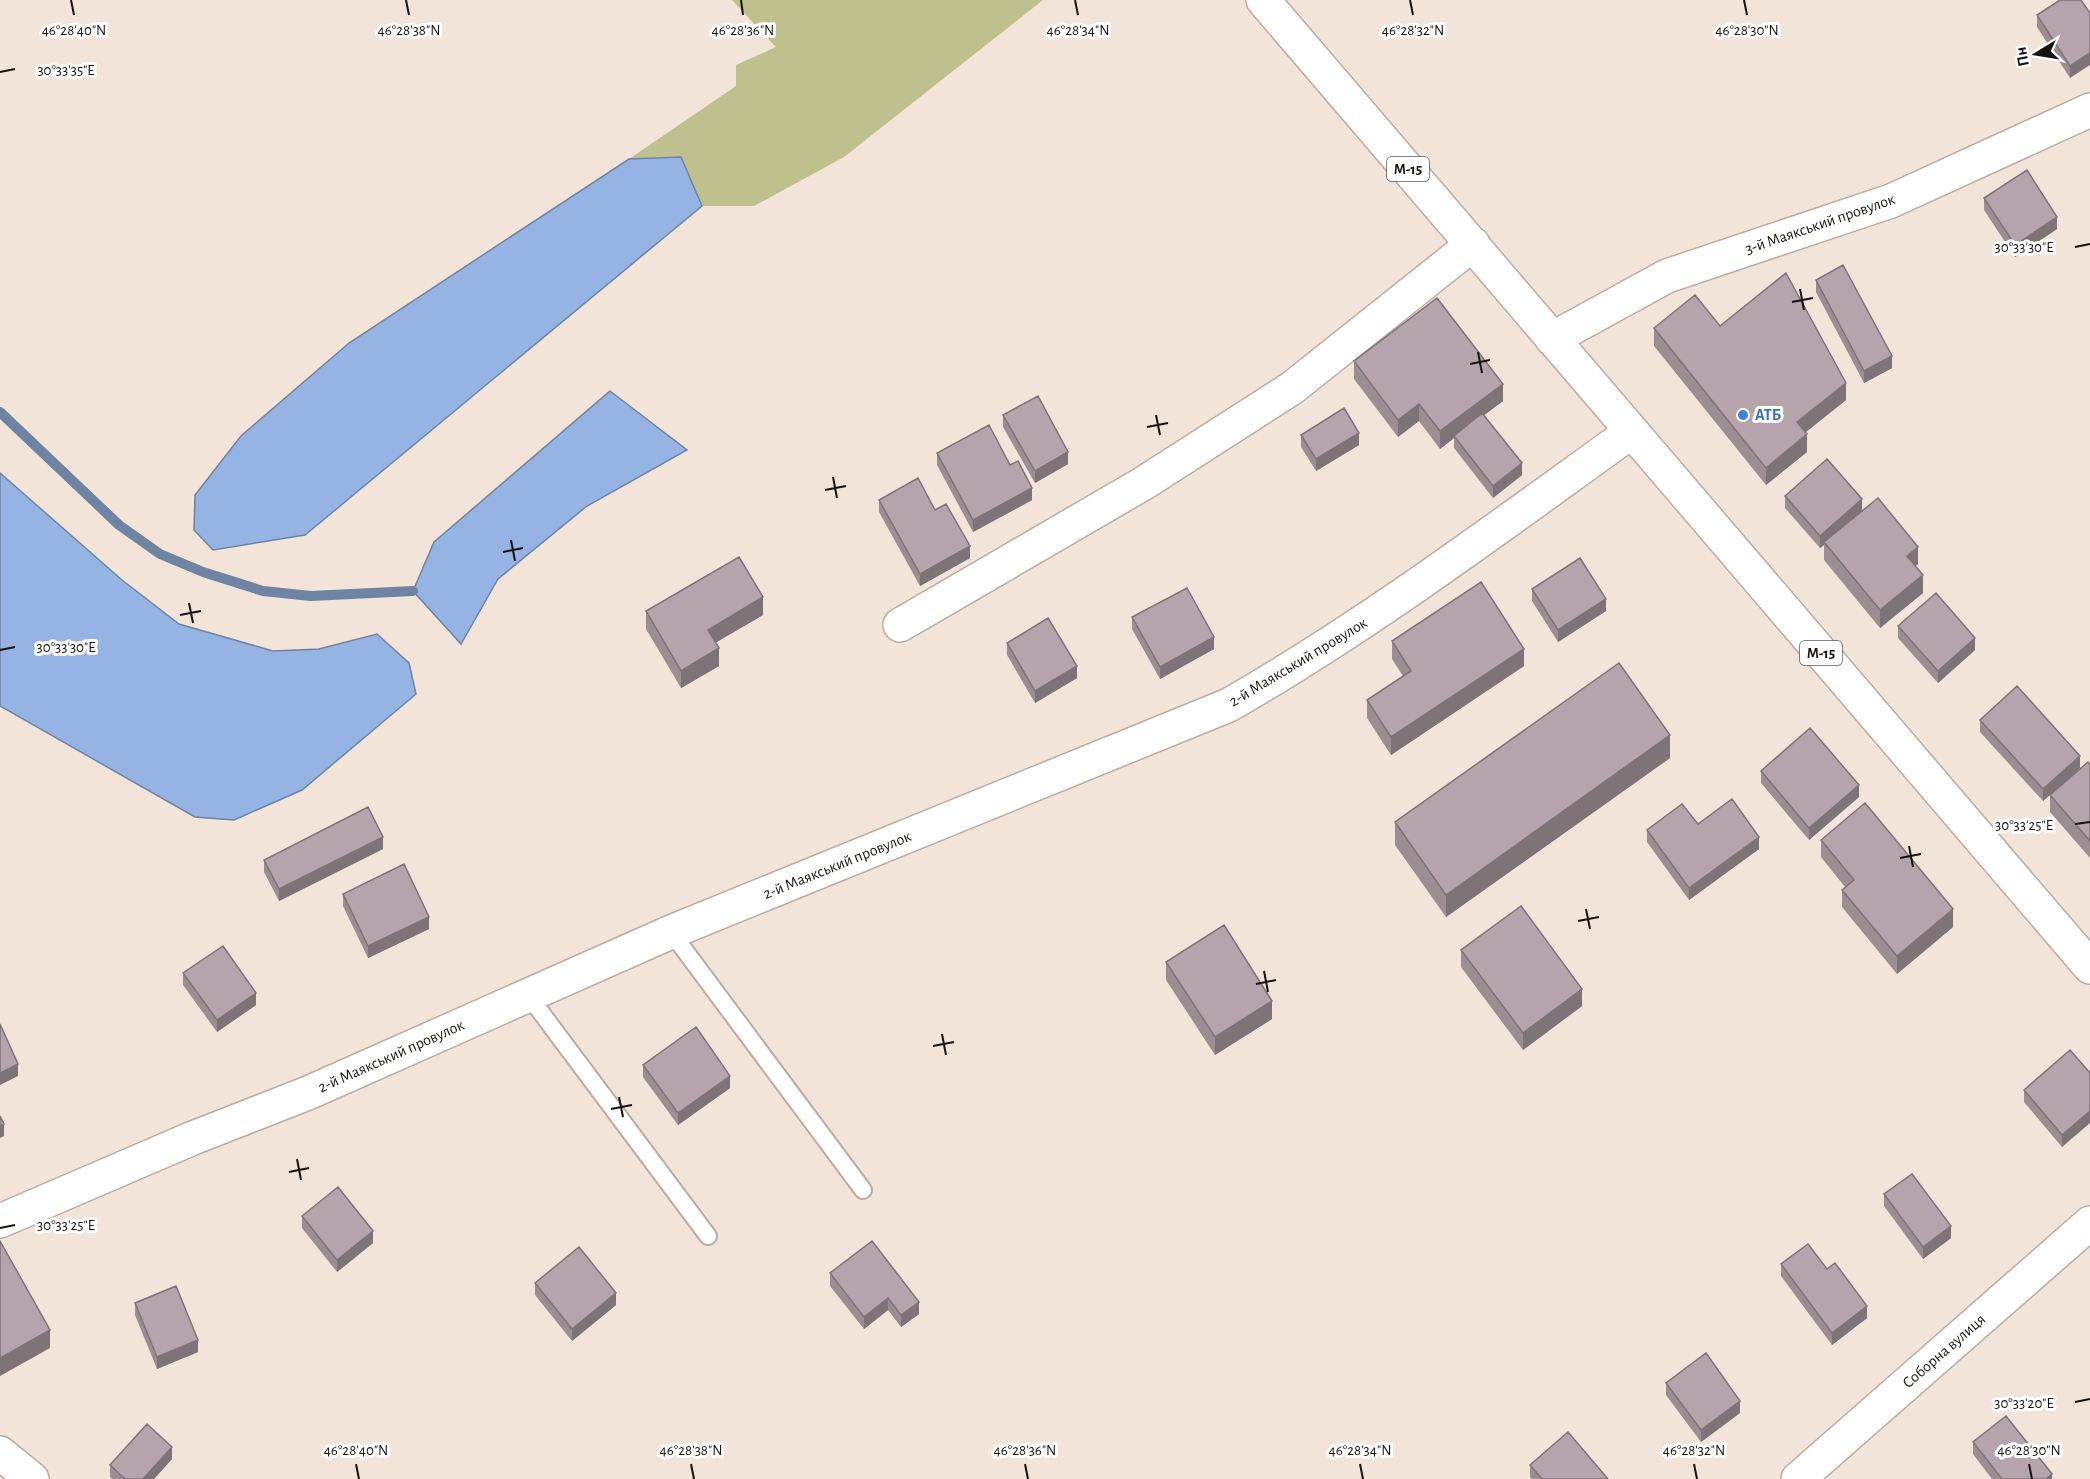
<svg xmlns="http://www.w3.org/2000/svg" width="2090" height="1479" font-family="'Alegreya Sans',sans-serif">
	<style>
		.green { fill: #bec08d }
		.water { fill: #95b4e3; stroke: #6f83a3; stroke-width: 1.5 }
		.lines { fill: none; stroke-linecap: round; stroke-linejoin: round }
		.stream { stroke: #6f83a3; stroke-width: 10 }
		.lane-casing { stroke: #baaca1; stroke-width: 20 }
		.street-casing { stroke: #baaca1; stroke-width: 36 }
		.highway-casing { stroke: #baaca1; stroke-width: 36 }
		.lane { stroke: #fff; stroke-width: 16 }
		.street { stroke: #fff; stroke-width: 33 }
		.highway { stroke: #fff; stroke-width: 33 }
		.wall { fill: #9c8d93 }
		.shaded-wall { fill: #7f7378 }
		.building { fill: #b5a4ab; stroke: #7f7378; stroke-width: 1.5 }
		.ticks { fill: none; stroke: #17120e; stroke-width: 2 }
		.shop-dot { fill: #3f7fe0; stroke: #fff; stroke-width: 2 }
		.labels { text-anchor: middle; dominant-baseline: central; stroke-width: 6; stroke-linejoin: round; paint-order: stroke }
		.shield { fill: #fff; stroke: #5d5956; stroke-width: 1.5 }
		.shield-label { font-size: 15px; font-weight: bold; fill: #17120e }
		.street-label { font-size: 16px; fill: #17120e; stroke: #fff }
		.shop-label { font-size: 16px; font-weight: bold; fill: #366cbe; stroke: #fff; text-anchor: start }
		.ticks-label { font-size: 15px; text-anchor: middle; fill: #17120e; stroke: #fff; stroke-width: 6; stroke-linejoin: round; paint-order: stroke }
	</style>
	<rect width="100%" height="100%" fill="#f2e4d8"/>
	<path class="green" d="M732,0H1043L844,157L754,206H702L680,157L629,159L736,86V65L776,47Z"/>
	<path class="water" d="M681,157L702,206L305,535L213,550L194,530L195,495L241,436L349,343L629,159Z
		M610,391L687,450L587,506L498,579L461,644L413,591L434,542Z
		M0,473L122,580L179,624L273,651L319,649L377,634L409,663L416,694L302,790L234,820L195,817L0,706Z"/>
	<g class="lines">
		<path class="stream" d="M0,412L119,525L160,554L203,572L263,591L311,596L413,591"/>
		<g class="lane-casing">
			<path id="lane" d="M671,932L863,1190
				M528,995L708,1236"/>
		</g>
		<g class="street-casing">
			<path id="street" d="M1552,339L1667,276L1891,201L2090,110
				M900,625L1144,483L1292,388L1473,244
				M0,1221L193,1138L308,1093L671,932L1229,705C1370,624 1500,526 1631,432
				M0,1453L32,1479
				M1798,1479L2090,1223"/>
		</g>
		<g class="highway-casing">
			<path id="highway" d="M1263,0L2090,967"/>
		</g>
		<use href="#lane" class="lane"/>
		<use href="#street" class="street"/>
		<use href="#highway" class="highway"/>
	</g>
	<path class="wall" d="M2081,0L2070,78L2037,27V15Z
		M1984,198L2057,229L2015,257L1984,210Z
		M1816,280L1892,368L1864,383L1816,292Z
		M1720,326L1846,400L1806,432L1807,452L1766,485L1654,346V328Z
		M1354,361L1503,401L1484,415L1522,475L1493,498L1454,448V438L1440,449L1419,421L1398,437L1354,379Z
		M1003,415L1068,464L1035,483L1003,427Z
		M1301,435L1359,445L1316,471L1301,447Z
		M937,453L1032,500L973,532L937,465Z
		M1785,496L1862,511L1918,564L1915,566L1923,593L1880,628L1824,560V545L1820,548L1785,508Z
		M879,500L935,510L970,558L920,586L879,512Z
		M1532,589L1606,611L1558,642L1532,601Z
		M646,611L763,615L715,643L719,666L681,688L646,629Z
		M1132,617L1214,649L1160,679L1132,629Z
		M1898,626L1975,650L1938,683L1898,638Z
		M1392,641L1524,666L1391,755L1367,718V700L1403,676L1392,659Z
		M1007,643L1077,678L1035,703L1007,655Z
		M1980,720L2080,768L2055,791L2090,765V858L2050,812V795L2043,801L1980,732Z
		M1670,758L1446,917L1395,845V822Z
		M1761,771L1859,797L1809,840L1761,783Z
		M1698,824L1759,849L1689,900L1647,842V830Z
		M1821,840L1953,927L1897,974L1842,907V890L1845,887L1821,857Z
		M383,849L279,901L264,872V860Z
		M343,894L429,929L368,958L343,906Z
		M1461,950L1582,1006L1523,1050L1461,967Z
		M1166,962L1272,1019L1215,1055L1166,980Z
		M183,973L256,1005L217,1032L183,985Z
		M2070,1050L2062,1147L2024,1102V1090Z
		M643,1065L730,1088L678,1125L643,1077Z
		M1884,1194L1951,1238L1923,1259L1884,1206Z
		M302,1216L373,1243L337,1272L302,1228Z
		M1781,1264L1827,1269L1867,1318L1832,1345L1781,1276Z
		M830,1273L919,1302V1314L901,1327L888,1310L864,1329L830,1286Z
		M535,1283L616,1305L572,1341L535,1295Z
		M135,1303L198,1352L157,1369L135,1315Z
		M1666,1383L1740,1413L1701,1442L1666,1395Z
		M1973,1442L2052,1479H1992L1973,1454Z
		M172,1459L154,1479H112L110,1477V1465Z
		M1530,1465L1608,1479H1532L1530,1477Z"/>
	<path class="shaded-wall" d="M2090,53V65L2070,78V66Z
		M2057,217V229L2015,257V245Z
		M1892,356V368L1864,383V371Z
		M1846,383V400L1797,439V422Z
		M1503,384V401L1455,437L1454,436V438L1440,449V431Z
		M1419,404V421L1398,437V420Z
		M1359,433V445L1316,471V459Z
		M1807,434V452L1766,485V468Z
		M1068,452V464L1035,483V471Z
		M1522,463V475L1493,498V486Z
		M1032,488V500L973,532V520Z
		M1862,499V511L1824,542V545L1820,548V536Z
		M970,546V558L920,586V574Z
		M1918,547V564L1907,573V556Z
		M1923,575V593L1880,628V610Z
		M763,597V615L708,647V630Z
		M1606,599V611L1558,642V630Z
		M1214,637V649L1160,679V667Z
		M1975,638V650L1938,683V671Z
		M719,648V666L681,688V671Z
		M1524,649V666L1391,755V737Z
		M1077,666V678L1035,703V691Z
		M1670,735V758L1446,917V895Z
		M2080,756V768L2043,801V789Z
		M1859,785V797L1809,840V828Z
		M383,837V849L279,901V889Z
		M1759,837V849L1689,900V888Z
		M1953,909V927L1897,974V956Z
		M429,917V929L368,958V946Z
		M1582,989V1006L1523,1050V1033Z
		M256,993V1005L217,1032V1020Z
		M1272,1001V1019L1215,1055V1037Z
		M18,1064V1076L0,1085V1073Z
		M730,1076V1088L678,1125V1113Z
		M2090,1111V1123L2062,1147V1135Z
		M4,1124V1136L0,1138V1126Z
		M1951,1226V1238L1923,1259V1247Z
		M373,1231V1243L337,1272V1260Z
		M616,1293V1305L572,1341V1329Z
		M888,1298V1310L864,1329V1317Z
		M919,1302V1314L901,1327V1315Z
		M1867,1306V1318L1832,1345V1333Z
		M50,1330V1348L0,1376V1358Z
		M198,1340V1352L157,1369V1357Z
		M1740,1401V1413L1701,1442V1430Z
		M172,1447V1459L154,1479H143Z
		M2052,1474V1479H2046Z"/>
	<path class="building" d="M2060,0H2081L2090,13V53L2070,66L2037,15Z
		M2027,170L2057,217L2015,245L1984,198Z
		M1843,265L1892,356L1864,371L1816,280Z
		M1786,273L1846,383L1797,422L1807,434L1766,468L1654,328L1695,295L1720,326Z
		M1437,298L1503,384L1440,431L1419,404L1398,420L1354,361Z
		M1038,396L1068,452L1035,471L1003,415Z
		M1344,408L1359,433L1316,459L1301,435Z
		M1482,413L1522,463L1493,486L1454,436Z
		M989,425L1010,465L1018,461L1032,488L973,520L937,453Z
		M1827,459L1862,499L1820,536L1785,496Z
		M918,478L935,510L946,504L970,546L920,574L879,500Z
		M1878,498L1918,547L1907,556L1923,575L1880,610L1824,542Z
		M739,557L763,597L708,630L719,648L681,671L646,611Z
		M1580,558L1606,599L1558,630L1532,589Z
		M1481,582L1524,649L1391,737L1367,700L1411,671L1392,641Z
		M1187,588L1214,637L1160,667L1132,617Z
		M1936,593L1975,638L1938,671L1898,626Z
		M1048,618L1077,666L1035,691L1007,643Z
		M1619,663L1670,735L1446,895L1395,822Z
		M2017,686L2080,756L2043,789L1980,720Z
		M1810,728L1859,785L1809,828L1761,771Z
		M2088,762L2090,765V841L2050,795Z
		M1732,799L1759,837L1689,888L1647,830L1682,804L1698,824Z
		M1865,803L1953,909L1897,956L1842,890L1854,880L1821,840Z
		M368,807L383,837L279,889L264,860Z
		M404,864L429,917L368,946L343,894Z
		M1521,906L1582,989L1523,1033L1461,950Z
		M1224,925L1272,1001L1215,1037L1166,962Z
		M223,946L256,993L217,1020L183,973Z
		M0,1024L18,1064L0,1073Z
		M696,1027L730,1076L678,1113L643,1065Z
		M2070,1050L2090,1073V1111L2062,1135L2024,1090Z
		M0,1116L4,1124L0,1126Z
		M1912,1174L1951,1226L1923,1247L1884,1194Z
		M338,1187L373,1231L337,1260L302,1216Z
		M0,1241L50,1330L0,1358Z
		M872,1241L919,1302L901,1315L888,1298L864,1317L830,1273Z
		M1808,1244L1827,1269L1835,1263L1867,1306L1832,1333L1781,1264Z
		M579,1247L616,1293L572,1329L535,1283Z
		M176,1286L198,1340L157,1357L135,1303Z
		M1706,1353L1740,1401L1701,1430L1666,1383Z
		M2006,1416L2052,1474L2046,1479H2002L1973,1442Z
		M147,1424L172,1447L143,1479H125L110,1465Z
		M1568,1432L1608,1479H1542L1530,1465Z"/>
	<path class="ticks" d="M71,0L74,15M406,0L409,15M741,0L743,15M1075,0L1078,15M1410,0L1413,15M1744,0L1747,15M0,72L15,69M2075,247L2090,244M1800,289L1804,310M1792,302L1813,298M1478,352L1482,373M1470,364L1490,360M1156,415L1160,435M1147,427L1168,423M833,477L837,498M825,490L846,486M511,540L515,561M503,552L523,548M189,603L193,623M180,615L201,611M0,650L15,647M2075,824L2090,822M1909,846L1913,867M1900,858L1921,854M1586,909L1590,929M1578,921L1599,917M1264,971L1268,992M1256,984L1276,980M942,1034L946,1055M933,1046L954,1042M619,1097L623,1117M611,1109L632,1105M297,1159L301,1180M289,1172L309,1168M0,1228L15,1225M2075,1402L2090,1399M356,1464L359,1479M691,1464L694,1479M1025,1464L1028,1479M1360,1464L1363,1479M1694,1464L1697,1479M2029,1464L2032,1479"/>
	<circle class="shop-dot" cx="1743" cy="415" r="6"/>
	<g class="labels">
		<g class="shield">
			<rect x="1387" y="157" width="42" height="24" rx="4.5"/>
			<rect x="1800" y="641" width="42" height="24" rx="4.5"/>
		</g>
		<g class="shield-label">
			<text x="1408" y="169">М-15</text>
			<text x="1821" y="653">М-15</text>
		</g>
		<g class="street-label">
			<text transform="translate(1820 224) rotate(-19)">3-й Маякський провулок</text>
			<text transform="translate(1298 662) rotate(-31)">2-й Маякський провулок</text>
			<text transform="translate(837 865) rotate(-22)">2-й Маякський провулок</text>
			<text transform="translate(391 1056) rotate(-24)">2-й Маякський провулок</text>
			<text transform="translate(1944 1351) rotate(-41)">Соборна вулиця</text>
		</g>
		<g class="shop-label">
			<text x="1755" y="415">АТБ</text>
		</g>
	</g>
	<g class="ticks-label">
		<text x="74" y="35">46°28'40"N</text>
		<text x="409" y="35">46°28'38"N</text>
		<text x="743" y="35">46°28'36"N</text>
		<text x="1078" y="35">46°28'34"N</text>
		<text x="1413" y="35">46°28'32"N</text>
		<text x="1747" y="35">46°28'30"N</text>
		<text x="66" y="75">30°33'35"E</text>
		<text x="2024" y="252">30°33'30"E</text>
		<text x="66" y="652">30°33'30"E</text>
		<text x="2024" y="830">30°33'25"E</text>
		<text x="66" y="1230">30°33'25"E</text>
		<text x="2024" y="1408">30°33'20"E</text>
		<text x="356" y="1455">46°28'40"N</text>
		<text x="691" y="1455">46°28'38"N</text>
		<text x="1025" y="1455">46°28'36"N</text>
		<text x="1360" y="1455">46°28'34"N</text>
		<text x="1694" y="1455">46°28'32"N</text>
		<text x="2029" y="1455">46°28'30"N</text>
	</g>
	<g transform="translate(2036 54) rotate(259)" stroke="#ffffff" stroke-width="4.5" paint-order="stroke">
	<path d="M0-4.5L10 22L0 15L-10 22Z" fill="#17120e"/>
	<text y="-9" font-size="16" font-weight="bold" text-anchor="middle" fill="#17120e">Пн</text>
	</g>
</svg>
